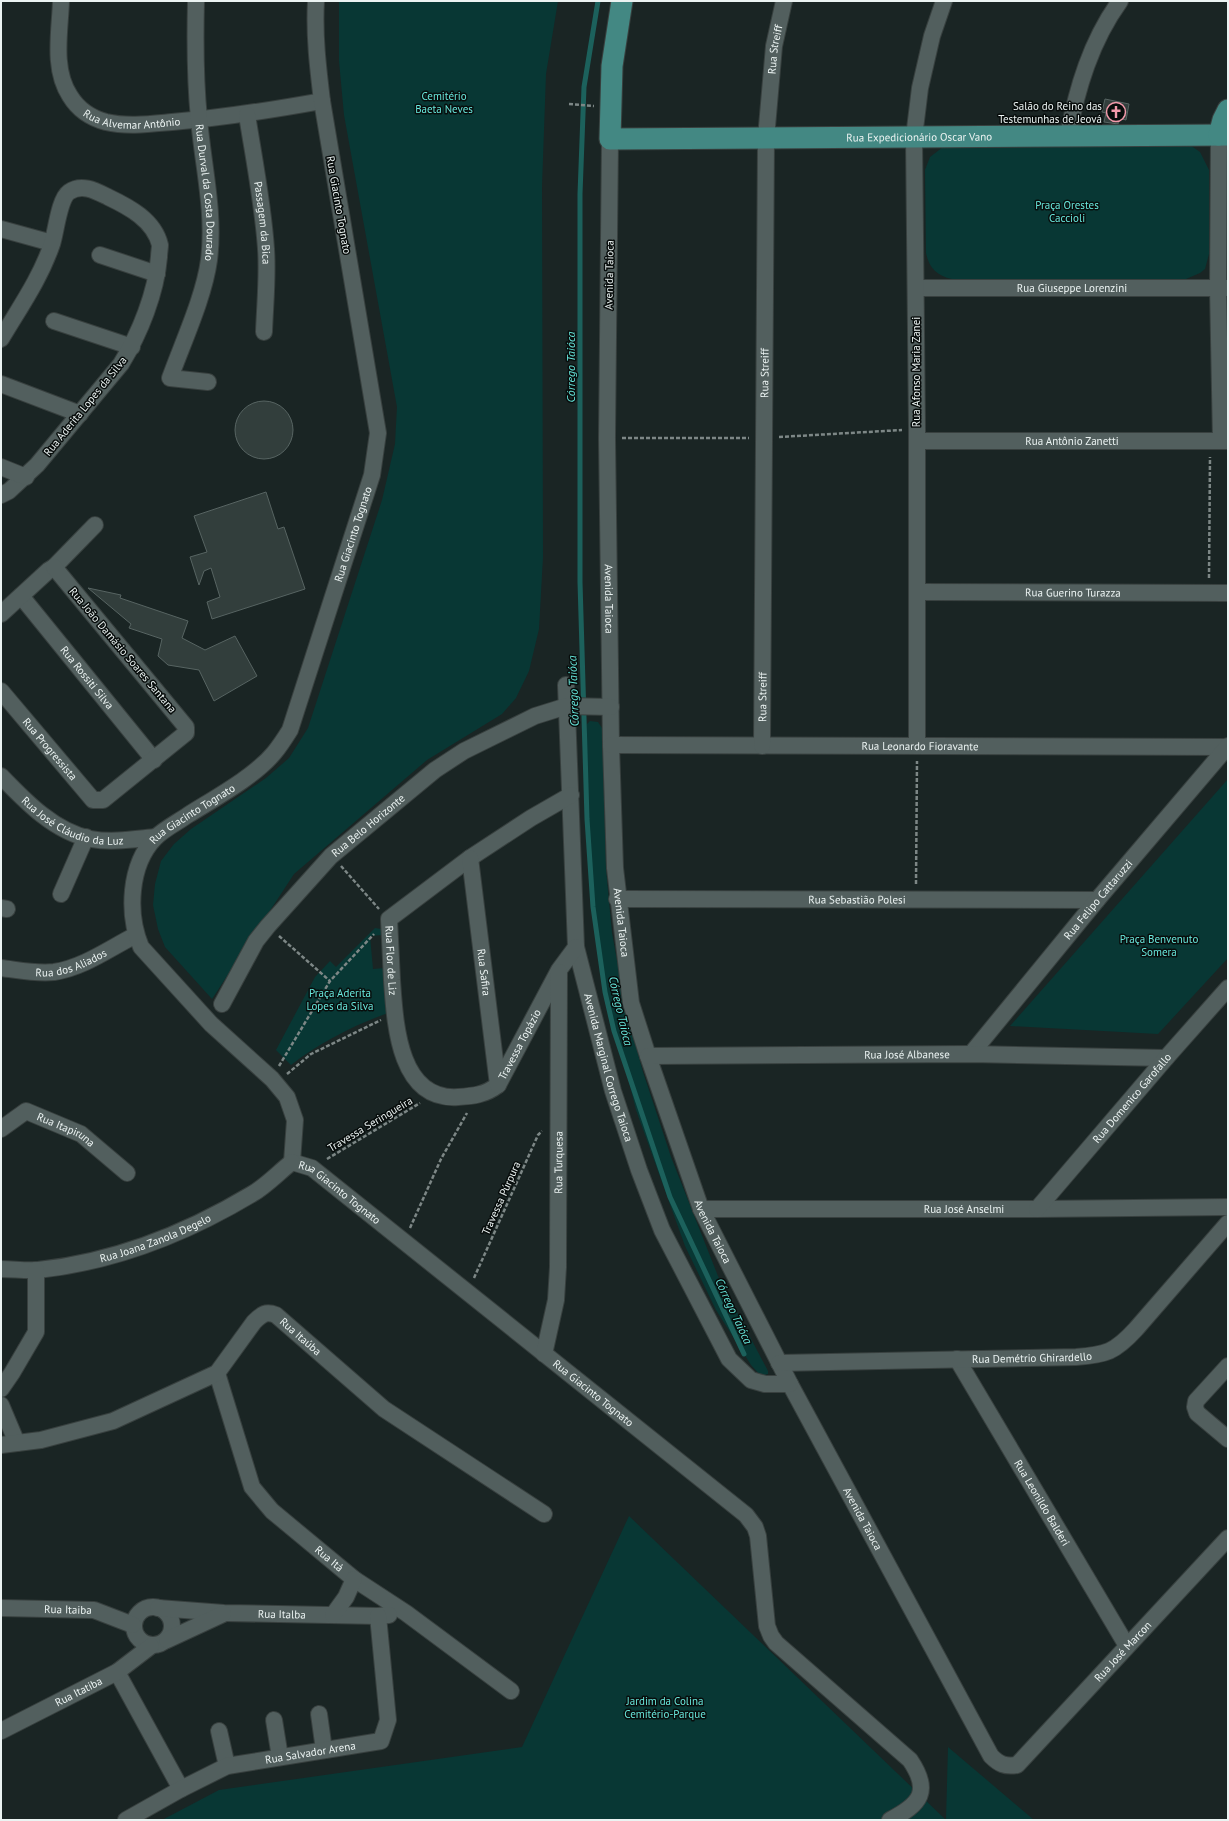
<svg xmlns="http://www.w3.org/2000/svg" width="1229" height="1821" font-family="'PT Sans',sans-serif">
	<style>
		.green { fill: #083734 }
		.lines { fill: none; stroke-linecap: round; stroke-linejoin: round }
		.stream { stroke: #1c615c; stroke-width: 5 }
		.building { fill: #323e3c; stroke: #576462 }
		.minor-casing { stroke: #38403f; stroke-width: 18 }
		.major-casing { stroke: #38403f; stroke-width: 23 }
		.path { stroke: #7d8786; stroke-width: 2.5; stroke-dasharray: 4 2; stroke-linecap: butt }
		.minor { stroke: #525f5e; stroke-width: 16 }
		.major { stroke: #438883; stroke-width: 21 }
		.labels { text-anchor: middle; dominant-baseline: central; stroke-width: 3; stroke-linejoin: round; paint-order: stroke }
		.street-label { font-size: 11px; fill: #ebf3f2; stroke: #080d0c }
		.park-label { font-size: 11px; fill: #68e8dd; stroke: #080d0c }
		.poi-label { font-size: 11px; fill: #ebf3f2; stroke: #080d0c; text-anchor: end }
		.water-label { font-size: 12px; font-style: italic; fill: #67e7dc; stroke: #080d0c }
	</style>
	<rect width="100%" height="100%" fill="#1a2524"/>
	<path class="green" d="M339,1H558L546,74L542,186L543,557L539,629L529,671L516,698L502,714L427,760L294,874L212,999L165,947L158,929L153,905L155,884L161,861L174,844L191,829L266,778L289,758L308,728L382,500L395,444L397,407L344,115L339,61Z
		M1190,145L1200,152L1209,170V254L1205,269L1200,273L1186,279H952C937,276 929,268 926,253L925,170L930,157L943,147Z
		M590,721L598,722L602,728L606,869L612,933L626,1010L643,1072L671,1157L718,1276L768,1371V1374L761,1376L751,1365L716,1310L685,1246L636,1110L603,979L591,889L586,797L587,724Z
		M1228,779V958L1158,1034L1010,1026Z
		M375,928L381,929L382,935L370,936L373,969L385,968L388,1013C354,1025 319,1043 291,1065L276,1050L315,977L330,961L336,967Z
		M629,1516L946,1820L948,1747L1034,1820H162L219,1790L522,1747Z"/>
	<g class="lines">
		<path class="stream" d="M598,1L584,87L580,194V582L587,819L593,907L605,992L614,1031L670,1197L744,1354"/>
	</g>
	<path class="building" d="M1105,99L1129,104L1126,120L1119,118L1118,124L1104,122L1106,113L1102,112Z
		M235 430a29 29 0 1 1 58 0a29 29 0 1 1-58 0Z
		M266,492L278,529L284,527L305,589L212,619L207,602L220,597L211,568L204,571L199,585L190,557L207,552L194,516Z
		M88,588L121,595L120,598L188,621L182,638L205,650L235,636L257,676L214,701L199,670L168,665L158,656L162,639L129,628L131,624Z"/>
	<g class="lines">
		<g class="minor-casing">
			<g id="minor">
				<path id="s1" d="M61,1C60,31 52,69 70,96C78,109 91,118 106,122C127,127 150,124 172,122C222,118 272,110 322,101"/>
				<path id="s2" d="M196,1C195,41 195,79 199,119C203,166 215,213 209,260C204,297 183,342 170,378L208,382"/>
				<path id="s3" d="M247,115C254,159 263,204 266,249C268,276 265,304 264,332"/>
				<path d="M1219,135L1218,288L1221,441"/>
				<path d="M1068,136C1077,88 1091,41 1120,1"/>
				<path id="s4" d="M610,139L607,438L611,745L615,868L631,1003L648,1056L701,1209L790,1384L991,1756C999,1764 1005,1767 1017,1765L1228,1538"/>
				<path d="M1,229L52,243"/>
				<path d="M100,255L157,274"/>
				<path id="s5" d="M916,288H1228"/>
				<path d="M54,321L132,347"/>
				<path d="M1,339C20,307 40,279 52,244C56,232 59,199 69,192C82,183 96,191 108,197C129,207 154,220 160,245C160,248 159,253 159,257C156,293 140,333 121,364L37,465L9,491L1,495"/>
				<path d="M1,384L80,414"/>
				<path id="s6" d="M917,441H1228"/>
				<path d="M1,467L26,477"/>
				<path id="s7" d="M917,592L1228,593"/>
				<path id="s8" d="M21,596L154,760"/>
				<path d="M1,614L49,570L54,567L95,525"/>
				<path id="s9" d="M566,685L576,947L613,1091L639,1170L662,1230L729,1359L751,1380L765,1384H790"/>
				<path id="s10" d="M1,691L93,800H103L186,733V727L54,567"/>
				<path id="s11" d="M611,745L1228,747"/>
				<path id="s12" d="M762,746L766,138L774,46L784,1"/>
				<path d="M917,746V429L914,137L920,88L932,36L944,1"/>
				<path id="s13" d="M1,776C26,802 55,832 91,839C112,843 135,839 156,837"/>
				<path id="s14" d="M571,795L531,818L470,858L389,919C390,940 391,960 392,980C395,1022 398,1101 458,1097C473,1096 485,1095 498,1085L559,970L576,947"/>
				<path id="s15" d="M470,858L498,1085"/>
				<path d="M61,894L86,837"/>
				<path id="s16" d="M617,899L1097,900"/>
				<path d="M1,908L7,909"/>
				<path id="s17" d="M1,968C18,970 36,974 54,972C83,968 110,948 136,935"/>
				<path id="s18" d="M222,1004L256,941L268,926L331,856L435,770L464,751L535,716L567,706L611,707"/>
				<path id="s19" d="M971,1054L1097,900L1228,746"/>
				<path id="s20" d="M648,1056L971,1054L1166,1058"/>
				<path id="s21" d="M1,1129L26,1111L81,1134L127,1173"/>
				<path id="s22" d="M292,1162L295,1120L287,1097L272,1079L211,1024L141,947C127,914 129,865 155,838C164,829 178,822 188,815C215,798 254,777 274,753C280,746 285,738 290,730L372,475L378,433L322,101C318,68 314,35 316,1"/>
				<path id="s23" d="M292,1162L312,1168L746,1515L755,1527L758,1536L767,1626L771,1636L776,1643L910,1760C931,1791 921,1804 890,1820"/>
				<path id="s24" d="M701,1209H1037L1228,1207"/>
				<path id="s25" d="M1037,1209L1166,1058L1228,988"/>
				<path id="s26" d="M1,1269C13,1269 26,1271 38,1270C113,1262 187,1233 252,1194C266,1186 279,1172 292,1162"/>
				<path id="s27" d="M544,1354L556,1300L558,1267L559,972"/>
				<path id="s28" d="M957,1359L1127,1646"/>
				<path id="s29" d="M779,1363L1076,1357C1106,1355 1115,1352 1136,1329L1228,1223"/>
				<path d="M1228,1366L1196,1401L1195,1407L1197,1413L1228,1439"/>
				<path id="s30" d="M217,1373L252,1487L272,1511L354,1579L406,1613L511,1691"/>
				<path d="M1,1389L12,1373L36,1332V1270"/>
				<path d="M1,1405L17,1443"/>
				<path id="s31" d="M1,1445L41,1440L113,1421L217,1373L254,1322C262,1314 266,1311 276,1315L384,1409L544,1514"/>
				<circle cx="153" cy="1626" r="19"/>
				<path id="s32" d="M1,1608L94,1610L133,1625"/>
				<path id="s33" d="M158,1608L224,1613L378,1616L389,1615"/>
				<path d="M333,1615L346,1597L354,1579"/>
				<path d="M167,1640L223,1614"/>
				<path d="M117,1672L181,1789"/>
				<path d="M319,1714L324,1750"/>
				<path d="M274,1720L280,1757"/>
				<path id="s34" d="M1,1731L117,1672L151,1646"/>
				<path d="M219,1731L227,1766"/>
				<path id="s35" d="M126,1820L181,1789L227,1766L381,1741L388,1720L378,1616"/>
			</g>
		</g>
		<g class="major-casing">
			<g id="major">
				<path id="s36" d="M622,1L612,66L610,139L1228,135"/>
				<path d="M1219,135L1223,120L1228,110"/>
			</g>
		</g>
		<path class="path" d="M569,104L594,106
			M779,437L902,430
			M622,438H749
			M1209,578L1210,457
			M341,866L379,909
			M916,884L917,761
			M279,936L330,981
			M279,1066L330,981L374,934
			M287,1074L311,1054L381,1020
			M327,1159L420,1103
			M410,1228L441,1159L467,1113
			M474,1278L538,1135L542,1131"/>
		<use href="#minor" class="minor"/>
		<use href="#major" class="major"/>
	</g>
	<defs>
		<g id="church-ring" transform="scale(1)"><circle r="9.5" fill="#080d0c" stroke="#f39aab" stroke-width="1.5"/><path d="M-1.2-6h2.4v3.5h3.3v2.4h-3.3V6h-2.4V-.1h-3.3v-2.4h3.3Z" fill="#f39aab"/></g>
	</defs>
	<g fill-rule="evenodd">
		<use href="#church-ring" x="1116" y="112"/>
	</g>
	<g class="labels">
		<g class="street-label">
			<text stroke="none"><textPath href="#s12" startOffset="697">Rua Streiff</textPath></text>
			<text stroke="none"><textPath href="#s1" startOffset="168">Rua Alvemar Antônio</textPath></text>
			<text stroke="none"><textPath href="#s36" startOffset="448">Rua Expedicionário Oscar Vano</textPath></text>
			<text stroke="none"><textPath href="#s2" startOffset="192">Rua Durval da Costa Dourado</textPath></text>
			<text transform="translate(339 205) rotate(80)">Rua Giacinto Tognato</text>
			<text stroke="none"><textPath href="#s3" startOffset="109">Passagem da Bica</textPath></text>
			<text transform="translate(609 275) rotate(-89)">Avenida Taioca</text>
			<text stroke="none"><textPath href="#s5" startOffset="156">Rua Giuseppe Lorenzini</textPath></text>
			<text transform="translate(916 372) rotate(-90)">Rua Afonso Maria Zanei</text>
			<text stroke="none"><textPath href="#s12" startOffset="373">Rua Streiff</textPath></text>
			<text transform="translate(85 406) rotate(-51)">Rua Aderita Lopes da Silva</text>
			<text stroke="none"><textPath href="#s6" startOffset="155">Rua Antônio Zanetti</textPath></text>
			<text stroke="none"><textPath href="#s22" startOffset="772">Rua Giacinto Tognato</textPath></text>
			<text stroke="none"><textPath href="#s7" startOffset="156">Rua Guerino Turazza</textPath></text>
			<text stroke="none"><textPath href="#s4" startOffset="460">Avenida Taioca</textPath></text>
			<text transform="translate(123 650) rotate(50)">Rua João Damásio Soares Santana</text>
			<text stroke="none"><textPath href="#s8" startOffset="105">Rua Rossiti Silva</textPath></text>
			<text stroke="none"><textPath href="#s12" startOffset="49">Rua Streiff</textPath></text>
			<text stroke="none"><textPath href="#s11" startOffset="309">Rua Leonardo Fioravante</textPath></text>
			<text stroke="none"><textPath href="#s10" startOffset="76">Rua Progressista</textPath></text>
			<text stroke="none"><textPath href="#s22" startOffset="436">Rua Giacinto Tognato</textPath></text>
			<text stroke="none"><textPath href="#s13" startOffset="88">Rua José Cláudio da Luz</textPath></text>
			<text stroke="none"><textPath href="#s18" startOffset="233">Rua Belo Horizonte</textPath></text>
			<text stroke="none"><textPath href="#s19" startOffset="200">Rua Felipo Cattaruzzi</textPath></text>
			<text stroke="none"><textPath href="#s16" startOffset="240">Rua Sebastião Polesi</textPath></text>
			<text stroke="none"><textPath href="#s4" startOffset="784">Avenida Taioca</textPath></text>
			<text stroke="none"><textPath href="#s17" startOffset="72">Rua dos Aliados</textPath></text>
			<text stroke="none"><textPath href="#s14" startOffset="262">Rua Flor de Liz</textPath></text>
			<text stroke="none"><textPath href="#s15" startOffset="115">Rua Safira</textPath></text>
			<text stroke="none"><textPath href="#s14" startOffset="521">Travessa Topázio</textPath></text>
			<text stroke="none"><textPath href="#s20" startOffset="259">Rua José Albanese</textPath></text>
			<text stroke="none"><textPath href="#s9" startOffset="387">Avenida Marginal Corrego Taioca</textPath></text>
			<text stroke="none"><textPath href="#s25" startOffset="146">Rua Domenico Garofallo</textPath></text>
			<text transform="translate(370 1124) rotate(-31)">Travessa Seringueira</text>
			<text stroke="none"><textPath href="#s21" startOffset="75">Rua Itapiruna</textPath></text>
			<text stroke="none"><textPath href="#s27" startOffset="193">Rua Turquesa</textPath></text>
			<text stroke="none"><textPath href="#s23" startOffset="57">Rua Giacinto Tognato</textPath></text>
			<text transform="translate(501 1198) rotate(-66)">Travessa Púrpura</text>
			<text stroke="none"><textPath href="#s24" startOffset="263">Rua José Anselmi</textPath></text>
			<text stroke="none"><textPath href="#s4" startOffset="1108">Avenida Taioca</textPath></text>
			<text stroke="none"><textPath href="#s26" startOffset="159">Rua Joana Zanola Degelo</textPath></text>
			<text stroke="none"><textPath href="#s31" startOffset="350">Rua Itaúba</textPath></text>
			<text stroke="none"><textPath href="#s29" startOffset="253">Rua Demétrio Ghirardello</textPath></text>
			<text stroke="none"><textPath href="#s23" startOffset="381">Rua Giacinto Tognato</textPath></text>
			<text stroke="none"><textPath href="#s28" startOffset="167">Rua Leonildo Balderi</textPath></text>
			<text stroke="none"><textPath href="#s4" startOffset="1432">Avenida Taioca</textPath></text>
			<text stroke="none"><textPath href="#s30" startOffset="225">Rua Itá</textPath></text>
			<text stroke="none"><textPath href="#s32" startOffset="67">Rua Itaiba</textPath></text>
			<text stroke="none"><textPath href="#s33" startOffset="124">Rua Italba</textPath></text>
			<text stroke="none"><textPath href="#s4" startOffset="1886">Rua José Marcon</textPath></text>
			<text stroke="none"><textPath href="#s34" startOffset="87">Rua Itatiba</textPath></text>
			<text stroke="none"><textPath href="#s35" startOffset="199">Rua Salvador Arena</textPath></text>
		</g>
		<g class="park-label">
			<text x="444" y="96">Cemitério<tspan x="444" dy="13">Baeta Neves</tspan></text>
			<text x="1067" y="205">Praça Orestes<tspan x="1067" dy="13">Caccioli</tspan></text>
			<text x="1159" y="939">Praça Benvenuto<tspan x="1159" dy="13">Somera</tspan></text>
			<text x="340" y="993">Praça Aderita<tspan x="340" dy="13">Lopes da Silva</tspan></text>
			<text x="665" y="1701">Jardim da Colina<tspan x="665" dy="13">Cemitério-Parque</tspan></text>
		</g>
		<g class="poi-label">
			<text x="1102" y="106">Salão do Reino das<tspan x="1102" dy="13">Testemunhas de Jeová</tspan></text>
		</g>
		<g class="water-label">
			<text transform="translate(570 367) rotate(-90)">Córrego Taióca</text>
			<text transform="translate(573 691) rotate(-92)">Córrego Taióca</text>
			<text transform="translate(621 1011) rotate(77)">Córrego Taióca</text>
			<text transform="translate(734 1311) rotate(65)">Córrego Taióca</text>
		</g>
	</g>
	<rect width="1229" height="1821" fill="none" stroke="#ebf3f2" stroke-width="4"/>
</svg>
